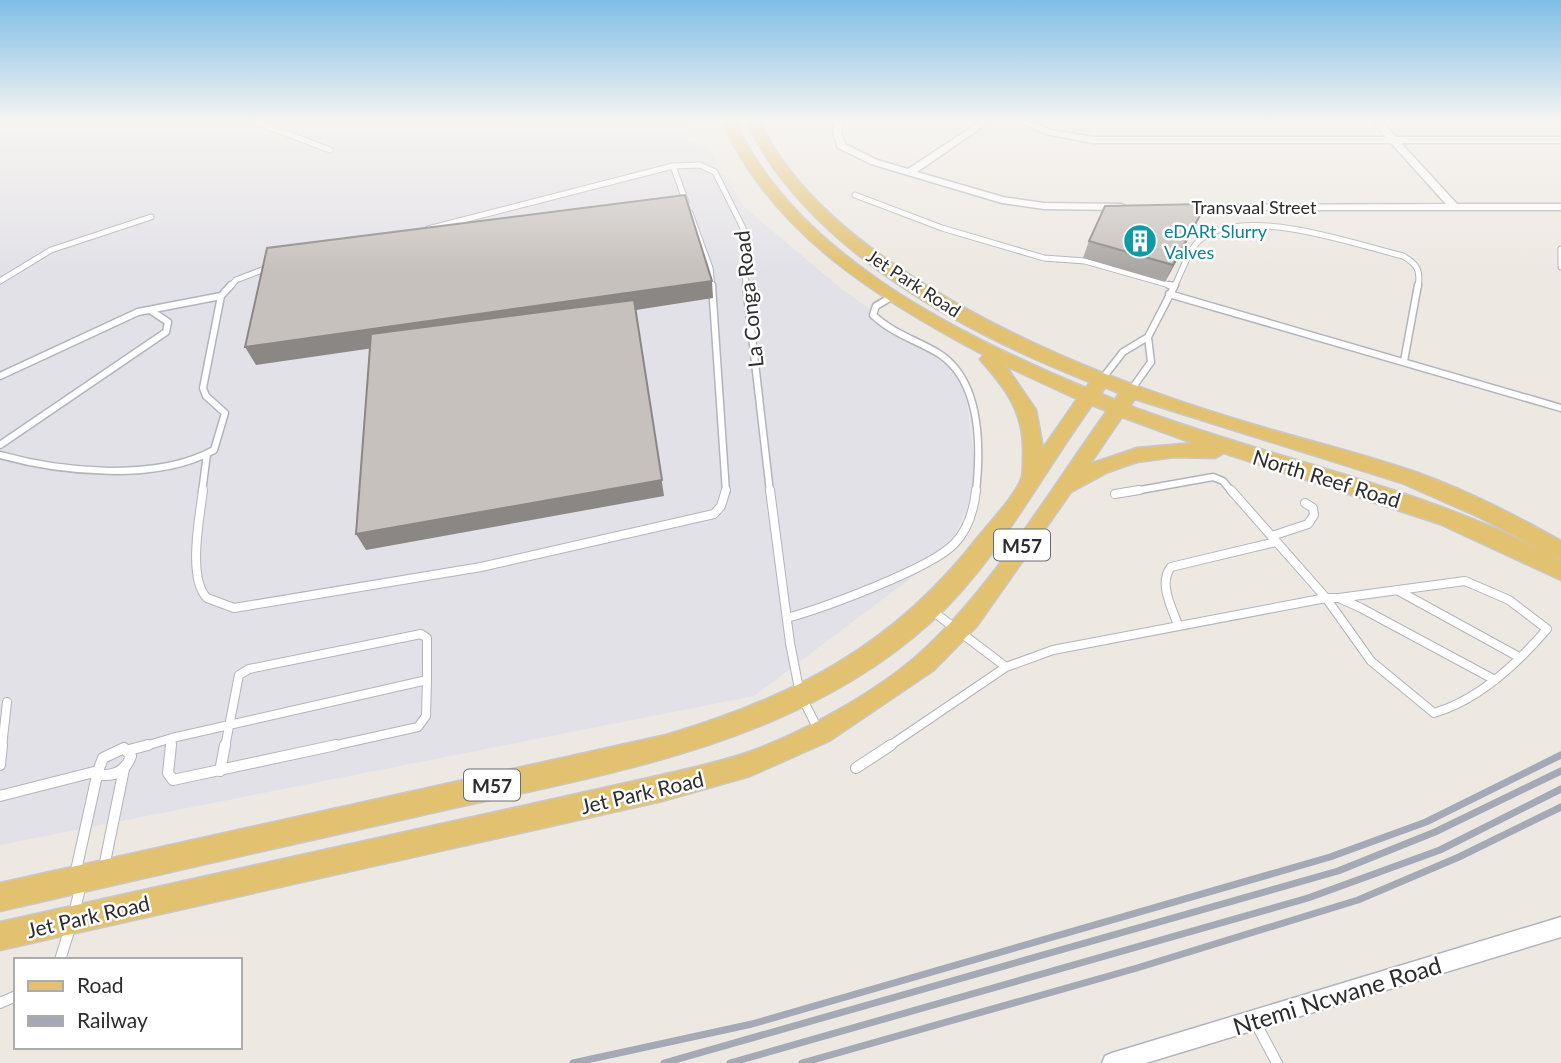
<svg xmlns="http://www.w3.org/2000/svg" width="1561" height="1063" font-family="Lato,sans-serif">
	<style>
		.industrial { fill: #e2e1e7 }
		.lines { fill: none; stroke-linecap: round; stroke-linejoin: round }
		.lane-far3-casing { stroke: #b2b4bc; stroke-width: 7 }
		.lane-far2-casing { stroke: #b2b4bc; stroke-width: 9 }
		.lane-far1-casing { stroke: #b2b4bc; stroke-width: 10 }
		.lane-casing { stroke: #b2b4bc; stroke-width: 12 }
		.street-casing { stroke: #b2b4bc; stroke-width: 3 }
		.primary-casing { stroke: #c8c8c8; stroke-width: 3 }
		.lane-far3 { stroke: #fff; stroke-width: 5 }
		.lane-far2 { stroke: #fff; stroke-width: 6 }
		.lane-far1 { stroke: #fff; stroke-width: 8 }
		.lane { stroke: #fff; stroke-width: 10 }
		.street { fill: #fff; fill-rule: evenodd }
		.primary { fill: #e2c271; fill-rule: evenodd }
		.rail { stroke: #a5a8b5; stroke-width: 7 }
		.wall { fill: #aaa6a3 }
		.shaded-wall { fill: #8b8784 }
		.building { fill: #c6c1bd; stroke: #8b8784; stroke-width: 2 }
		.labels { text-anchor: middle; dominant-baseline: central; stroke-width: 5; stroke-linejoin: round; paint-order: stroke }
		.far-street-label { font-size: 18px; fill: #2d2d2d; stroke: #fff }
		.far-culture-label { font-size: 18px; fill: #0d838f; stroke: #fff; text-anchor: start }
		.shield { fill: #fff; stroke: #6c6c6c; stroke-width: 2 }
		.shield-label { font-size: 19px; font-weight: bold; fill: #2d2d2d }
		.street-label { font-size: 21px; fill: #2d2d2d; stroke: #fff }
		.near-street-label { font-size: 24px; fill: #2d2d2d; stroke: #fff }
	</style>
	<rect width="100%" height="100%" fill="#ede8e2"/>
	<path class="industrial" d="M0,121H690L688,141L707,146L744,207L844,291L963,375L978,485L947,551L754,696L0,845Z"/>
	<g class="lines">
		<g class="lane-far3-casing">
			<path id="lane-far3" d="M253,121L330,150
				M673,166L686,202
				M855,195L942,228L1044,258L1085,261L1173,286
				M690,213L710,268L712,287
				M428,229L673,166L700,165L715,172L743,228L746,287
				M1561,249V267
				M0,281L51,250L151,217
				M230,287L236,280L270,267
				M1174,287C1181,274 1189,248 1201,239C1246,205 1353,244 1403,256C1417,264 1421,270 1418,287"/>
		</g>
		<g class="lane-far2-casing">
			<path id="lane-far2" d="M712,285L726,492
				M746,285L770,492
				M1169,285L1173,286
				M1169,294L1561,408
				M221,296L231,285
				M893,296L876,306L873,315C892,333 916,340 938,353C981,380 981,446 976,492
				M1404,361L1418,285
				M0,376L138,312L221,296L203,388L206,396L225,413L214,450C156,482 61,472 0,455
				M1102,379L1123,352L1148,337L1175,285
				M1131,390L1151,362L1148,337
				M0,445L166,332L168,322L150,310
				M202,492L207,454
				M1129,492L1213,477L1223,481L1232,492"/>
		</g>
		<g class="lane-far1-casing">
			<path id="lane-far1" d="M203,490C200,516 187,578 207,598L234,608L481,567L714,514L721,506L726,490
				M770,490L790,643L800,694L818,729
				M1115,494L1139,490
				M1272,536L1308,524L1314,515L1313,508L1305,503
				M1397,590L1519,657
				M1326,598L1371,661L1434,713C1479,700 1517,664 1547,629L1509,600L1465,581L1339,598
				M1326,598H1339L1361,608L1495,680
				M931,610L1006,667
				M787,618C823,608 930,569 954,544C968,530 974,509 976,490
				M1178,625C1172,608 1158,583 1171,567L1276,542
				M172,738L427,680L426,716L418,727L328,747
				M2,747L7,702
				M142,747L172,738
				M171,747L172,738
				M225,747L239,675L249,669L421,634L427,638V680
				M888,747L1006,667L1053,650L1326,598L1231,490"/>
		</g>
		<g class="lane-casing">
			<path id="lane" d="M171,745L168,773L173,780L336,745
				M124,748L131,756C126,770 116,776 102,775L98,771L103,758Z
				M129,750L148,745
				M0,765L2,745
				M856,768L891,745
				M220,771L225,745
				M0,796L98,771L75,875
				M104,867L124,769
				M74,914L81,884
				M60,960L70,928
				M0,1003L16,996
				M1254,1020L1277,1063"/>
		</g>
		<g class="street-casing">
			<path id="street" d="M835,121H843L841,133L845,144L877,160L908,169L981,121H991L917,172L1003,197L1044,203L1122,204L1127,207L1122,210L1044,209L1002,203L871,164L838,148L833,133Z
				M1017,121H1029L1051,130L1093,137H1386L1372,121H1381L1396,137H1561V143H1401L1457,204H1561V210H1188L1183,207L1185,205L1446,204L1391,143H1093L1046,134Z
				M1561,917V937L1146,1063H1102L1105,1056L1112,1053Z"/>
		</g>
		<g class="primary-casing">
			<path id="primary" d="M722,121H735C795,254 957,334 1086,388L1090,382C963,332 807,249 746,121H759C790,184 842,229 899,268C1002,337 1118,383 1235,419C1296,438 1358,452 1418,473C1468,491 1515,515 1561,541V560L1555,558L1561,561V580L1440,524L1224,453L1215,458L1175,457L1137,462L1108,472L1071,492L977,626L934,670L829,741L750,776L662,801L0,950V922L662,775C691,768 721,762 749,752C803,733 876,692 919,654C991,590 1050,490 1107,411L1092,405C1040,477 997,562 931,622C791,749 595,775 418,816C279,847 139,879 0,911V883L666,735C794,697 895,645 978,537C990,522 1016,495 1022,477C1023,473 1023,463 1023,457C1025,416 1009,392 983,363L980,359L984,355C880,300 771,233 722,121ZM1006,366L1077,399L1043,448L1036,410ZM1105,387L1119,393L1115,400L1101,394ZM1135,399L1402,483L1479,517L1547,553C1416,485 1267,458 1130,406ZM1122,417L1193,443L1137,448L1090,464Z"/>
		</g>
		<use href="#lane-far3" class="lane-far3"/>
		<use href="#lane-far2" class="lane-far2"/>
		<use href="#lane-far1" class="lane-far1"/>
		<use href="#lane" class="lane"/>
		<use href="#street" class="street"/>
		<use href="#primary" class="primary"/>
		<path class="rail" d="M573,1063L752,1024L1330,857L1426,822L1561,755
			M664,1063L1338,871L1435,832L1561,771
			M730,1063L1308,898L1440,850L1561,789
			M802,1063L1137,968L1358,900L1459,857L1561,807"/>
	</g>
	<path class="wall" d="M1206,204L1198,221L1165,282L1083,258L1089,241Z"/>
	<path class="shaded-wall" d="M1206,204L1198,221L1165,282L1173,265Z
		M712,281L713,298L636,310L664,496L366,550L356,534L635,310L256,365L245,347Z"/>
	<path class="building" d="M685,195L712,281L245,347L267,248Z
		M1206,204L1173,265L1089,241L1105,206Z
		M634,300L662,480L356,534L371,334Z"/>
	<linearGradient id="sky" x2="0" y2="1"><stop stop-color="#7fbee6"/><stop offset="0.45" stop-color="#f7f5f2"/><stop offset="1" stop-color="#f7f5f2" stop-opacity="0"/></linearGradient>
	<rect width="1561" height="270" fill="url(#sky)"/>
	<defs>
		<g id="building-disc" transform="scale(1.75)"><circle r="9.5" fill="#0f9aa8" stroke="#fff"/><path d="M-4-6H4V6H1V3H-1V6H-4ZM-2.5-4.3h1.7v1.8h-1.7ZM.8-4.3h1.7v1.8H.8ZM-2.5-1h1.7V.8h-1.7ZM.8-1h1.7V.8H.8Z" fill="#fff"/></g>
	</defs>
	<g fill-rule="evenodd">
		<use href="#building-disc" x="1140" y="241"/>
	</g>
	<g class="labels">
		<g class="far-street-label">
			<text x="1254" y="207">Transvaal Street</text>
			<text transform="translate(914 283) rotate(33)">Jet Park Road</text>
		</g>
		<g class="far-culture-label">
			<text x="1164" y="231">eDARt Slurry<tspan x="1164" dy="21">Valves</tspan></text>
		</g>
		<g class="shield">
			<rect x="994" y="529.5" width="56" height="31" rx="5"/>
			<rect x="464" y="769.5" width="56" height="31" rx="5"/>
		</g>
		<g class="shield-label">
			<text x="1022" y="545">M57</text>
			<text x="492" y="785">M57</text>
		</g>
		<g class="street-label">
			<text transform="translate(748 299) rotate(-96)">La Conga Road</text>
			<text transform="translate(1327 478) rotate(17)">North Reef Road</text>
			<text transform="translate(642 792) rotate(-13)">Jet Park Road</text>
			<text transform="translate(88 916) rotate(-13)">Jet Park Road</text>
		</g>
		<g class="near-street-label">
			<text transform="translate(1337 995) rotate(-17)">Ntemi Ncwane Road</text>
		</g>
	</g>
	<rect x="14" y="958" width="228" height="91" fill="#ffffff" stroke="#ababab" stroke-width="2"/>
	<rect x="28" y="981" width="35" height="10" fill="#e2c271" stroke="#ababab" stroke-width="2"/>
	<text x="77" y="993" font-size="21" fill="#2d2d2d">Road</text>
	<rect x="28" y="1016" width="35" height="10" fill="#a5a8b5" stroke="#ababab" stroke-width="2"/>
	<text x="77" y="1028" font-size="21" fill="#2d2d2d">Railway</text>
</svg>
